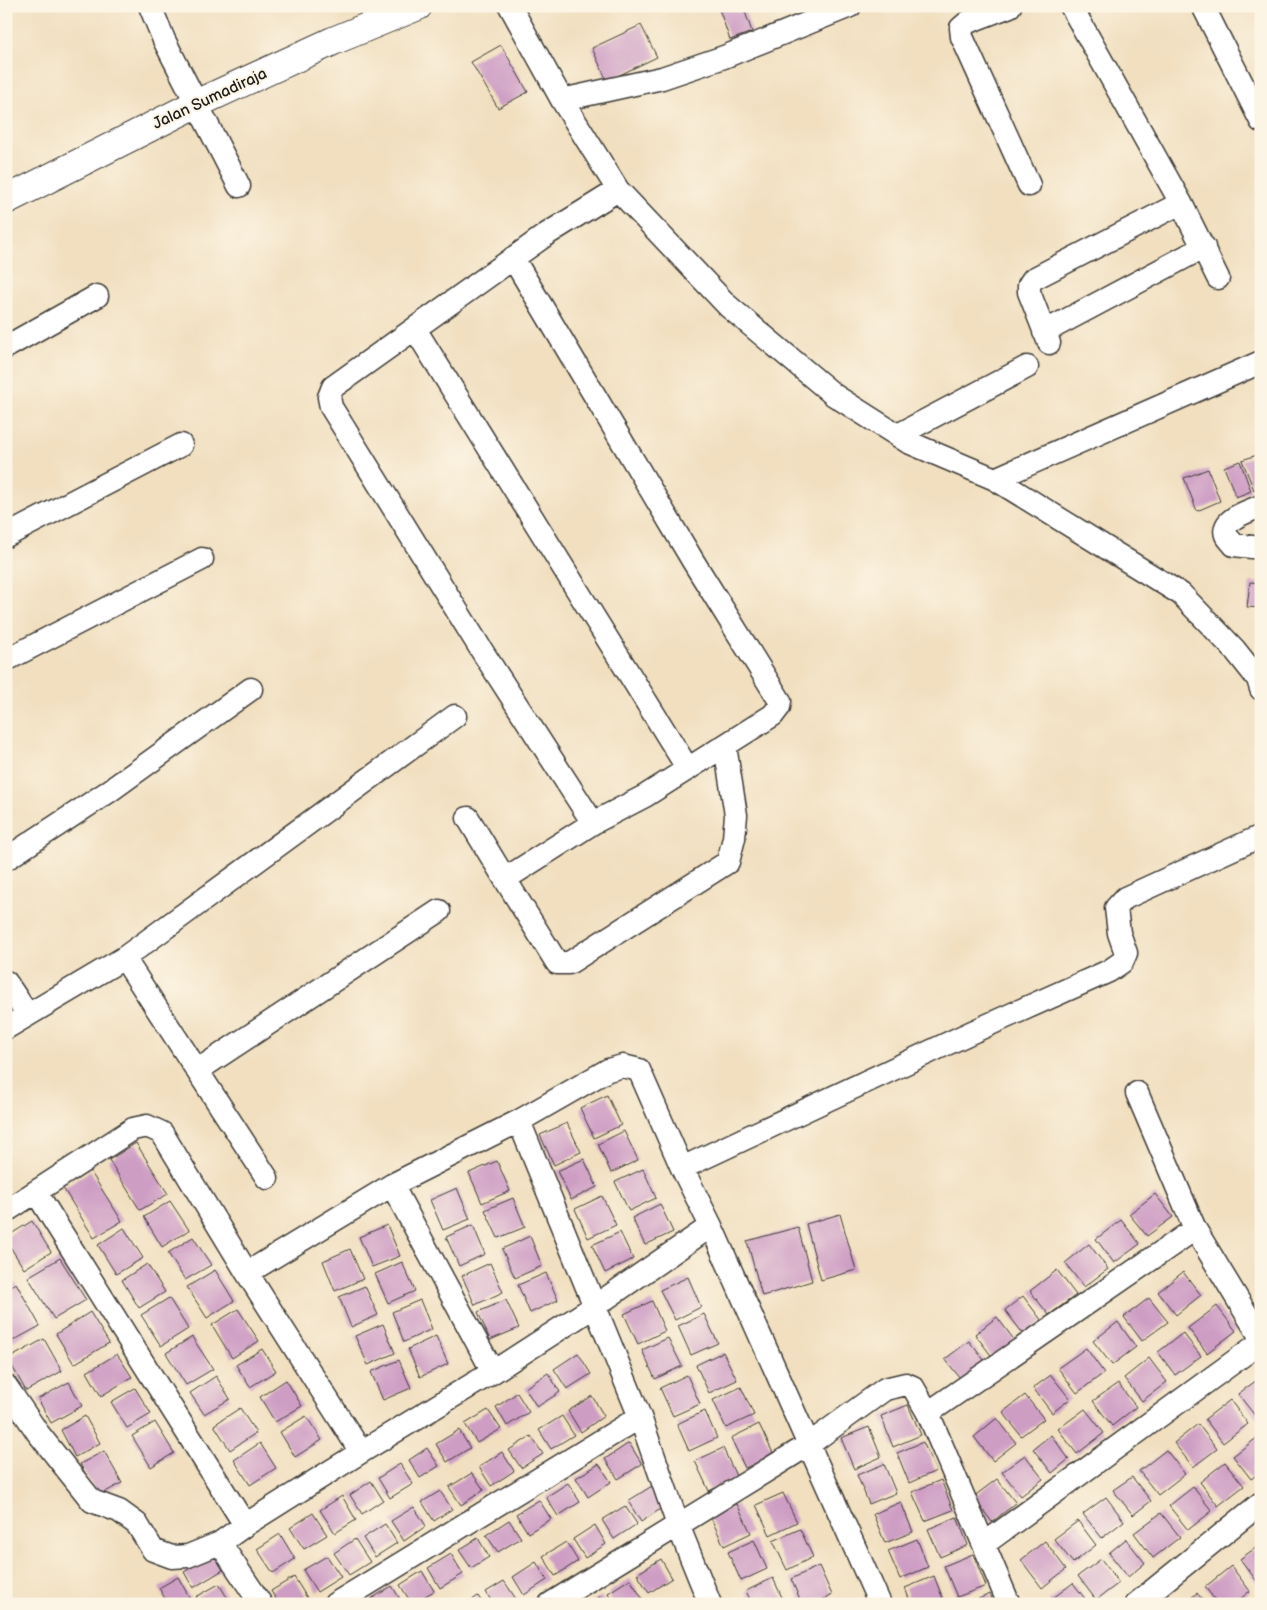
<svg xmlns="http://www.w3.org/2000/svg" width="1267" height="1610" font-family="'Balsamiq Sans',sans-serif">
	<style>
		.building { fill: #ce9dc4 }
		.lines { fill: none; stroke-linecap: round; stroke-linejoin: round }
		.minor-casing { stroke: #3c3935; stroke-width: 25 }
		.tertiary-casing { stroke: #3c3935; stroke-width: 30 }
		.minor { stroke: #fff; stroke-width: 22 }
		.tertiary { stroke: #fff; stroke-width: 28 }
		.labels { text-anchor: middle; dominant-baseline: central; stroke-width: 4; stroke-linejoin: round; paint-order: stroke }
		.street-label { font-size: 16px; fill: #1c1c1c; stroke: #fcf5e5 }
	</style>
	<rect width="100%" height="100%" fill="#fcf5e5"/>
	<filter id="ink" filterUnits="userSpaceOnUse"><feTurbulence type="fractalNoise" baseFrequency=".02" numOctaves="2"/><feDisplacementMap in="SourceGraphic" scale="10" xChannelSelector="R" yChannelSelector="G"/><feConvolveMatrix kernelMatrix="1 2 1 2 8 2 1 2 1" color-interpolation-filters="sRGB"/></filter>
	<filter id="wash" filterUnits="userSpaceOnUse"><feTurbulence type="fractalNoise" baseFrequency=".0096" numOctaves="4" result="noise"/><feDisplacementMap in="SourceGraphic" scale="20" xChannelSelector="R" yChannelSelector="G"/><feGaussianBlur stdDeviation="1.12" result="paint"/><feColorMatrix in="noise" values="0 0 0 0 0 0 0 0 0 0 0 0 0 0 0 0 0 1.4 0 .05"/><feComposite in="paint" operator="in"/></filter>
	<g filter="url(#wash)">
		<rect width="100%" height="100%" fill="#f1dfc0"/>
		<g id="blocks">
			<path class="building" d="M718,6H743L752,32L730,40Z
				M641,25L657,57L607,81L592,48Z
				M501,45L528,92L498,108L471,62Z
				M1257,455L1261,464V488L1254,490L1242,460Z
				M1240,461L1251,491L1236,497L1224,467Z
				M1208,469L1220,501L1197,511L1184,478Z
				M1250,582L1261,583V608L1247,607Z
				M607,1095L621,1125L594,1138L580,1108Z
				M567,1123L581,1152L554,1165L540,1135Z
				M624,1131L638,1160L611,1173L598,1144Z
				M136,1143L168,1194L140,1210L109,1160Z
				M584,1159L597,1187L571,1200L557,1171Z
				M497,1161L510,1191L482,1203L469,1173Z
				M643,1169L656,1198L629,1211L615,1182Z
				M90,1171L122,1221L94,1238L63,1188Z
				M457,1188L470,1219L443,1230L430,1200Z
				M1155,1194L1173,1217L1147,1236L1129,1214Z
				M602,1196L616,1225L588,1238L575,1209Z
				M513,1198L525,1227L498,1238L485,1210Z
				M170,1201L189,1230L162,1247L144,1217Z
				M660,1204L673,1232L645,1245L632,1218Z
				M840,1214L856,1270L821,1280L806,1224Z
				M1121,1220L1140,1244L1114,1263L1096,1239Z
				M32,1221L51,1252L24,1269L6,1240V1237Z
				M387,1225L400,1256L372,1267L359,1237Z
				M473,1225L485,1254L459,1266L446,1237Z
				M798,1227L812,1281L762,1296L747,1241Z
				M124,1228L143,1258L116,1274L98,1245Z
				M620,1232L633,1259L605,1273L592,1245Z
				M530,1236L542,1266L515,1278L502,1249Z
				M193,1237L211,1265L185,1280L168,1253Z
				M1089,1244L1108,1269L1084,1287L1065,1263Z
				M350,1249L363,1279L335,1291L323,1261Z
				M60,1258L86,1300L54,1319L28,1277Z
				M402,1262L415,1291L388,1303L375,1274Z
				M490,1263L503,1292L475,1305L462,1276Z
				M147,1264L165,1292L139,1308L122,1280Z
				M215,1270L234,1301L207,1318L187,1287Z
				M1057,1270L1076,1295L1049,1315L1030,1291Z
				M1183,1272L1201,1295L1176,1315L1158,1292Z
				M546,1273L558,1300L530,1313L518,1285Z
				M688,1277L701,1307L675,1320L660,1290Z
				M16,1283L40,1326L7,1344L6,1288Z
				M365,1286L378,1315L351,1327L339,1297Z
				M1023,1296L1042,1321L1024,1335L1005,1310Z
				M169,1298L188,1329L161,1346L141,1315Z
				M1149,1298L1168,1322L1142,1341L1124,1317Z
				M420,1300L432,1329L404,1342L392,1312Z
				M506,1300L519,1328L490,1340L478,1312Z
				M652,1301L665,1331L638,1344L624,1314Z
				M1217,1306L1236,1331L1207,1353L1188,1328Z
				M238,1309L259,1341L232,1358L212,1325Z
				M90,1312L109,1343L74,1364L56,1334Z
				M704,1314L718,1343L691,1355L678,1326Z
				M997,1317L1015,1341L993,1358L975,1334Z
				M1118,1322L1136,1347L1112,1365L1093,1341Z
				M383,1324L395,1353L368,1365L355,1336Z
				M1183,1333L1201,1356L1175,1375L1158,1352Z
				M436,1336L448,1364L420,1377L408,1349Z
				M192,1337L213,1369L186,1385L166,1353Z
				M668,1338L682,1366L655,1379L642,1350Z
				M44,1339L62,1371L26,1391L8,1359Z
				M969,1341L988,1365L964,1383L945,1359Z
				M1086,1348L1104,1373L1077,1393L1058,1368Z
				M262,1349L276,1371L250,1387L236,1365Z
				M723,1352L737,1380L709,1393L696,1365Z
				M578,1353L591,1374L567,1389L554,1369Z
				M117,1354L132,1377L101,1396L87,1372Z
				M1149,1358L1167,1382L1142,1401L1124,1378Z
				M399,1360L411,1388L383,1400L371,1372Z
				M548,1373L560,1392L537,1407L525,1388Z
				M687,1375L700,1404L673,1416L660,1388Z
				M1051,1375L1070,1399L1052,1413L1033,1388Z
				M216,1376L230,1399L204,1414L190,1393Z
				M1261,1377V1413L1256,1417L1238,1394Z
				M286,1380L302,1406L275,1422L260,1397Z
				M69,1382L82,1406L51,1423L38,1399Z
				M1118,1383L1136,1407L1112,1426L1093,1401Z
				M741,1387L754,1415L726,1428L713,1400Z
				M135,1388L151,1414L127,1428L111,1402Z
				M517,1393L529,1412L507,1426L496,1407Z
				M1025,1395L1044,1419L1021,1436L1003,1412Z
				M592,1396L604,1416L581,1432L568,1411Z
				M1230,1400L1248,1424L1223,1443L1205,1419Z
				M908,1405L921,1435L893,1447L881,1416Z
				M240,1408L256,1433L230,1450L214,1425Z
				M1085,1409L1104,1433L1077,1454L1058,1429Z
				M488,1410L501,1429L477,1443L465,1424Z
				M705,1411L717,1438L689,1451L677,1424Z
				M85,1416L100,1443L75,1457L61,1430Z
				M306,1416L322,1440L295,1457L280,1432Z
				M562,1416L574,1435L551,1449L539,1430Z
				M997,1418L1016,1443L993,1461L974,1437Z
				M155,1422L174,1453L151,1467L132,1436Z
				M759,1424L774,1455L745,1468L731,1438Z
				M1198,1424L1217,1449L1193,1467L1174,1443Z
				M869,1427L881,1457L854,1469L841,1438Z
				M459,1430L470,1448L447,1462L436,1444Z
				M1051,1435L1069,1459L1052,1473L1033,1449Z
				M531,1436L543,1454L521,1468L509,1450Z
				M1258,1437L1261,1440V1472L1251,1479L1233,1456Z
				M923,1442L936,1471L909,1483L897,1453Z
				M260,1443L276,1468L250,1485L234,1460Z
				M629,1443L642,1464L618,1479L605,1459Z
				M427,1448L439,1466L420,1478L409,1460Z
				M723,1448L737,1478L709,1491L695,1461Z
				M1166,1450L1185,1474L1158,1495L1139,1471Z
				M104,1451L122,1483L98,1496L80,1464Z
				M502,1452L514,1471L491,1486L479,1467Z
				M1025,1455L1043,1479L1021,1496L1002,1472Z
				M1225,1462L1244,1486L1218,1506L1200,1482Z
				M400,1464L413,1484L390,1498L378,1478Z
				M599,1464L611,1482L588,1497L576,1478Z
				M884,1464L896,1493L869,1504L857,1475Z
				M472,1473L484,1490L461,1505L449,1487Z
				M1132,1477L1151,1501L1133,1515L1113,1490Z
				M997,1479L1016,1503L992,1522L973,1497Z
				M941,1480L953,1510L925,1521L912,1492Z
				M371,1481L383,1500L362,1514L350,1495Z
				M568,1483L580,1502L558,1516L546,1497Z
				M652,1486L665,1506L641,1522L628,1501Z
				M1193,1487L1212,1511L1188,1530L1169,1506Z
				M440,1491L452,1509L434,1521L422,1502Z
				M783,1493L797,1522L770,1535L756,1505Z
				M342,1496L356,1520L335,1533L320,1510Z
				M1106,1497L1124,1521L1102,1538L1083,1514Z
				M539,1500L551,1519L528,1533L516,1514Z
				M901,1502L913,1532L885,1543L873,1514Z
				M737,1504L751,1533L724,1546L710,1516Z
				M625,1506L637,1524L614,1539L602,1520Z
				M414,1507L426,1526L404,1541L391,1521Z
				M313,1513L327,1535L304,1549L290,1528Z
				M1161,1513L1180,1537L1153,1558L1134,1533Z
				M957,1517L968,1545L940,1557L928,1529Z
				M509,1520L521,1538L498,1552L486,1535Z
				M1078,1521L1096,1545L1073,1563L1054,1539Z
				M385,1524L397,1543L375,1557L363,1538Z
				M595,1525L606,1544L585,1558L573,1539Z
				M800,1529L813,1557L787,1570L773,1541Z
				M280,1534L295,1559L273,1573L257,1549Z
				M478,1538L489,1557L471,1568L459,1550Z
				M355,1539L370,1562L349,1575L334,1553Z
				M917,1539L928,1567L900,1579L888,1551Z
				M1126,1539L1145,1563L1128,1577L1109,1553Z
				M754,1540L767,1569L741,1581L728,1552Z
				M1045,1541L1066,1569L1042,1588L1021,1560Z
				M566,1542L578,1561L555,1576L543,1556Z
				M1261,1544V1582L1259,1584L1240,1559Z
				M214,1554L223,1570L193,1588L184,1572Z
				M451,1554L463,1574L440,1588L428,1568Z
				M973,1554L986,1586L957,1597L944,1566Z
				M327,1556L341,1577L317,1592L303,1570Z
				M661,1559L672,1578L649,1593L637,1574Z
				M1101,1559L1119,1583L1096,1600L1078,1576Z
				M536,1562L547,1580L524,1595L513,1577Z
				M819,1566L832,1595L813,1604H802L791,1579Z
				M1231,1566L1250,1591L1234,1604H1218L1205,1587Z
				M422,1571L434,1591L412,1604L400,1585Z
				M934,1576L945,1604H911L905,1588Z
				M178,1577L193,1604H168L159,1588Z
				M294,1577L309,1601L305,1604H279L271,1591Z
				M773,1578L785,1604H752L746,1591Z
				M630,1579L642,1598L632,1604H614L608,1593Z
				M504,1581L516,1599L509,1604H493L486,1592Z
				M1073,1583L1089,1604H1051L1049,1601Z
				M219,1584L231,1604H200L196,1597Z
				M392,1586L403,1604H374L371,1599Z
				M1197,1593L1206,1604H1184Z
				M990,1594L994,1604H967Z
				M478,1596L483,1604H466Z
				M601,1596L606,1604H588Z
				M688,1598L692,1604H679Z"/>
		</g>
	</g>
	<g filter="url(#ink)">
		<use href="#blocks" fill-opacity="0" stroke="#3c3935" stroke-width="1"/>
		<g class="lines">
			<g class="minor-casing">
				<path id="minor" d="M150,6L164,40L239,186
					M510,6L562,100L618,190L728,306L834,395L908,442L995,479L1181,594L1235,650L1258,679L1261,689
					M1010,6L968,22L961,28L962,37L1029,185
					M1071,6L1181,203L1218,278
					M1203,6L1261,121
					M562,100L662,78L724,57L850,6
					M513,258L693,561L780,701L779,707L773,715L645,796L593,823L482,651L331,407L329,397L333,387L547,234L618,190
					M415,329L584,601L688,769
					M1044,332L1204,247
					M1049,343L1029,292V285L1033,279L1181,203
					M6,347L97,296
					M898,435L1027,367
					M995,479L1261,362
					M1261,506C1250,511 1220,519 1226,535C1228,538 1232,542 1234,545L1261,548
					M6,536L181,445
					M6,660L202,559
					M468,818L505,879
					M593,823L505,879L557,963H569L728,862L734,838L736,815L725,746
					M6,859L108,792L251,689
					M124,958L267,1178
					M6,982L28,1015
					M6,1028L124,958L455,716
					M198,1070L439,911
					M1137,1093L1195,1229L1261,1338
					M519,1121L640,1417L678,1525L710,1604
					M682,1168L970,1033L1109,971L1122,962L1126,953L1119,933L1116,908L1125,898L1261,836
					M392,1185L493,1372
					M36,1192L245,1525
					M6,1211L133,1129L147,1126L162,1133L247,1273L361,1452
					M247,1273L392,1185L519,1121L608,1070L623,1066L639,1070L682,1168L711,1226L880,1604
					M6,1386L38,1433L92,1501L119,1511L137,1524L153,1550L172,1557L188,1556L220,1543L245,1525L361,1452L493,1372L595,1306L711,1226
					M928,1413L1195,1229
					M220,1543L261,1604
					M984,1544L1261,1342
					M335,1604L640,1417
					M550,1604L808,1445L885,1389L906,1384L913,1387L928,1413L1009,1604
					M1136,1604L1261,1503"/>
			</g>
			<g class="tertiary-casing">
				<path id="tertiary" d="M6,200L198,103L333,41L418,6"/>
			</g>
			<use href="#minor" class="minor"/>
			<use href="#tertiary" class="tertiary"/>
		</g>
	</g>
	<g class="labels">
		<g class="street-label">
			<text transform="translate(210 99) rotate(-25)">Jalan Sumadiraja</text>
		</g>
	</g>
	<rect width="1267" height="1610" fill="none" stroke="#fcf5e5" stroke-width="25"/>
</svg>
